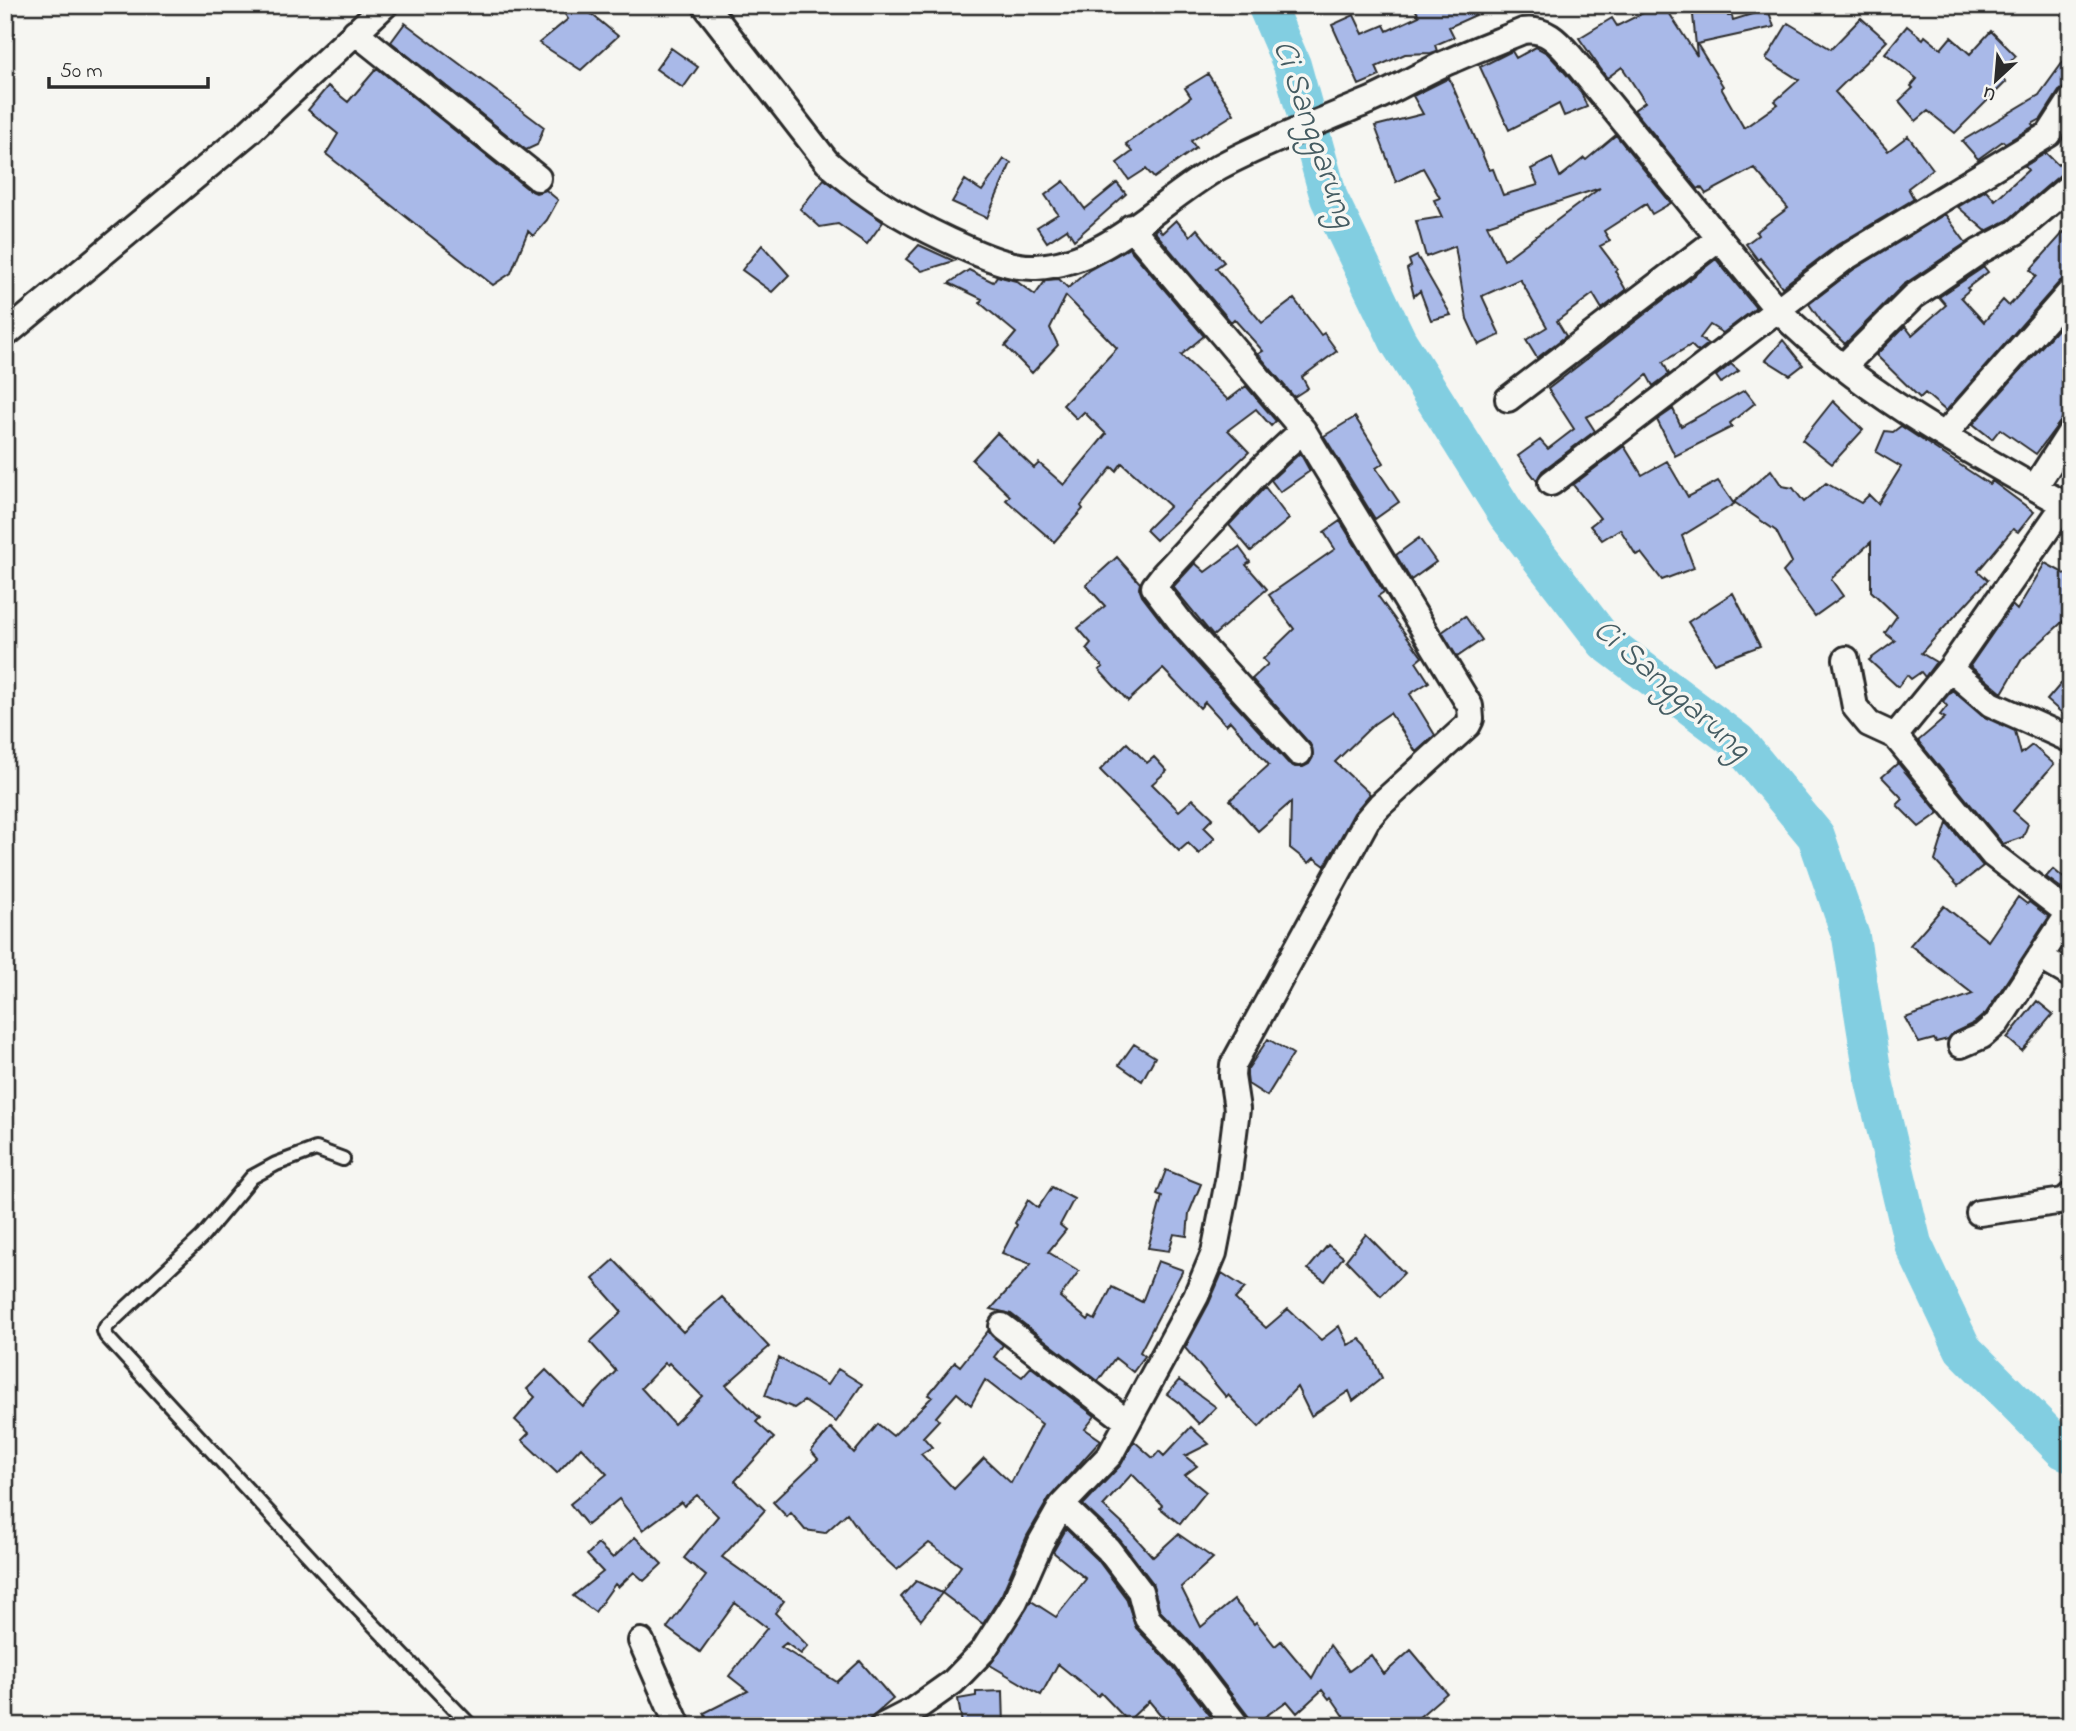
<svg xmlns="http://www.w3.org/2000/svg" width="2076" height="1731" font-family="'Indie Flower',sans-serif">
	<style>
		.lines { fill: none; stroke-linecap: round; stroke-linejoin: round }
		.river { stroke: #82cee1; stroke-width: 38 }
		.building { fill: #a9b9e8; stroke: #2b2b2b; stroke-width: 2; fill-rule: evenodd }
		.lane-casing { stroke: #2b2b2b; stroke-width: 18 }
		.street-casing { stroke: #2b2b2b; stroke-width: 30 }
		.lane { stroke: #f6f6f2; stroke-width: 12 }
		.street { stroke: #f6f6f2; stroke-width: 24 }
		.labels { text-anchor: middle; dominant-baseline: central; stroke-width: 7; stroke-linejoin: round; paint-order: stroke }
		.water-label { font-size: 33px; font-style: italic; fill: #455c62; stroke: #f6f6f2 }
	</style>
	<rect width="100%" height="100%" fill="#f6f6f2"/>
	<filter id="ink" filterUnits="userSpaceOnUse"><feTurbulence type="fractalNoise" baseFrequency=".0143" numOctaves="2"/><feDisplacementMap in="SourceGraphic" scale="14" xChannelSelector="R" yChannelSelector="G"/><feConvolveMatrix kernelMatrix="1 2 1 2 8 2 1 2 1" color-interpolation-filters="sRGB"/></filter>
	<g filter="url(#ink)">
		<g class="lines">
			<path class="river" d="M1266,5L1292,65L1329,198L1398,341L1507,515L1605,642L1738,742L1816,836L1851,937L1874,1081L1913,1244L1963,1349L2063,1450L2071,1453"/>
		</g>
		<path class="building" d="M573,5L584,8L618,36L581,70L539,43L568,19L564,13Z
			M1413,5H1498L1449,27L1454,37L1435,45L1437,51L1431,53L1405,54L1376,67L1380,76L1359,85L1332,25L1354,15L1363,34L1384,25L1387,31L1419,16Z
			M1659,5H1664L1697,56L1692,5H1727L1728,16H1732L1733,20L1768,9L1774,27L1697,44L1723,86L1721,88L1744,128L1778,104L1775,101L1799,80L1766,59L1788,23L1831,49L1861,18L1887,41L1835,92L1888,151L1908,136L1933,169L1908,188L1914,199L1837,245L1782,287L1772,272L1760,258L1758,260L1746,244L1758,235L1756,232L1788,208L1754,168L1706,194L1701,187L1698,189L1634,110L1645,102L1622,67L1607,78L1579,38L1612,18L1617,26Z
			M405,23L544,127L537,145L526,150L391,42Z
			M1907,26L1923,39L1925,36L1941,49L1951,37L1970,54L1991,31L2016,56L1998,74L2006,82L1955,133L1928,111L1916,121L1899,101L1913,88L1911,86L1917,79L1885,53Z
			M1536,47L1547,53L1561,68L1581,92L1587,107L1564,116L1559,104L1509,130L1480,67L1512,51L1516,58Z
			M671,48L698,67L683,88L656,69Z
			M2071,51L2070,85L2059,91L2041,119L2032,124L2034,126L2005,143L2003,141L1978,159L1962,141L2039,95Z
			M377,68L529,190L536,193L546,190L558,200L547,220L533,236L528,231L511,273L493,285L326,154L338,134L308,110L328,86L348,102Z
			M1208,74L1234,114L1191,141L1196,148L1154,178L1146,169L1129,180L1117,163L1132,152L1126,144L1191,97L1185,88Z
			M1449,78L1489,170L1493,169L1503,195L1538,185L1531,169L1552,158L1560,177L1584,158L1586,160L1616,135L1671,203L1652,214L1646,204L1604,231L1610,241L1600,246L1617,269L1615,271L1626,290L1602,309L1593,294L1557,321L1566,336L1537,358L1526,340L1547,327L1520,279L1482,296L1500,335L1479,345L1467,319L1455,246L1426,257L1416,221L1442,217L1434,200L1440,198L1423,168L1396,182L1375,126L1423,114L1413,96ZM1600,188L1504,260L1487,225Z
			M2071,152V170L2061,174L2008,220L1986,231L1958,207L1986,190L1995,200L2028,170L2025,166L2046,153L2058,165Z
			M1004,159L1011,163L987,218L952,202L965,180L982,191Z
			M824,179L883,222L867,244L838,224L820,227L800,209Z
			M1064,181L1085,209L1117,183L1126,194L1074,240L1067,229L1047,242L1037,227L1058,214L1045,195Z
			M1945,214L1966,243L1903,285L1845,344L1821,321L1809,304L1853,270Z
			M1176,220L1190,236L1197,229L1224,262L1216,268L1262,323L1294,299L1321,335L1324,333L1337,351L1302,377L1308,388L1294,397L1258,354L1263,351L1234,319L1231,322L1154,231L1158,228L1162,233Z
			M2071,224V277L2060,281L1946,411L1925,393L1920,398L1876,355L1905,326L1912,335L1946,305L1939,297L1984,267L1988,272L1967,288L1969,290L1961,297L1984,322L2003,300L2009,306L2036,276L2030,270Z
			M762,245L789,275L772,292L742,270Z
			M919,245L954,261L922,271L906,259Z
			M1129,248L1204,336L1181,355L1228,400L1246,386L1276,421L1271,426L1256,409L1228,430L1249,452L1156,540L1146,530L1170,506L1122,463L1116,471L1112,467L1081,506L1083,509L1054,542L1006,500L1010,496L972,460L997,433L1034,468L1039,463L1064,485L1106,434L1084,412L1077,419L1063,405L1117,348L1066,296L1050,328L1058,345L1032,373L1005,346L1016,333L980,303L982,299L949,283L969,270L993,282L997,276L1016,281L1035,295L1046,280L1059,279L1068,288L1089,270Z
			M1417,256L1420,261L1451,315L1431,320L1420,291L1414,296L1407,269L1411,266L1409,260Z
			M1716,259L1756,308L1723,333L1710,325L1700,338L1708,344L1698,352L1691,345L1663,362L1669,374L1653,386L1647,375L1611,406L1586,417L1595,431L1542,471L1537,481L1518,456L1540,440L1548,449L1574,429L1548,389Z
			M2068,317L2071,320V350L2063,359L2071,365V407L2036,454L2000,429L1992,439L1973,424Z
			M1783,340L1803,365L1790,375L1766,360Z
			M1731,364L1739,371L1721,383L1716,376Z
			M1745,390L1755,403L1730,423L1732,427L1675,456L1657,420L1673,409L1681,426Z
			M1833,401L1863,430L1832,464L1802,440Z
			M1355,417L1384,463L1376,468L1399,502L1375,519L1324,436Z
			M1901,426L1989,484L1992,481L2034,512L2018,532L2013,529L1978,571L1988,580L1921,653L1936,662L1925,677L1921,672L1911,679L1907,675L1898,687L1869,660L1895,641L1885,633L1897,616L1871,591V542L1831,579L1843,596L1815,616L1783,572L1792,562L1776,531L1734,502L1771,470L1782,486L1793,488L1804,502L1826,483L1861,503L1869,495L1878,504L1901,467L1876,452L1885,431L1893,432Z
			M1624,446L1642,475L1667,461L1688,497L1718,481L1734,504L1682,536L1694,568L1662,580L1641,553L1636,555L1620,529L1602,540L1590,526L1600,518L1573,485Z
			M1300,453L1310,471L1280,492L1271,480Z
			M1265,487L1289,519L1251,551L1229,525Z
			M1340,521L1384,592L1378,596L1422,657L1416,662L1429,682L1410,694L1435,735L1416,752L1390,713L1374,724L1335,762L1370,794L1354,813L1325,866L1314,858L1309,863L1290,848L1291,802L1258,831L1230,800L1269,765L1230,721L1226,725L1205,702L1200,708L1163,669L1128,701L1099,670L1103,667L1086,649L1091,643L1078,628L1105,606L1086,585L1117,557L1140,583L1139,588L1142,596L1172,635L1288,763L1295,767H1303L1309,764L1313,757L1310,744L1252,679L1268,664L1263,659L1294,629L1269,595L1335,549L1324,532Z
			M1419,538L1436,562L1411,580L1396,555Z
			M1239,547L1250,562L1246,565L1267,589L1213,636L1173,587L1195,563L1205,572Z
			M2045,563L2071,577V614L2022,659L2002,693L1970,666L2012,605L2017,610Z
			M1733,593L1760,646L1714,663L1688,622Z
			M1465,616L1482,640L1457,657L1442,632Z
			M2071,672V721L2047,700Z
			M1952,690L1982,716L2015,731L2021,754L2032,745L2054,764L2013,811L2028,824L2023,837L2003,844L1918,741L1945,718L1940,715L1947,706L1943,701Z
			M1127,743L1147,763L1154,757L1167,771L1152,784L1179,811L1193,799L1213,818L1204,827L1215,838L1199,854L1188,843L1179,851L1100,770Z
			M1898,763L1939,813L1919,827L1897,805L1903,799L1882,777Z
			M1947,823L1983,866L1958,886L1935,861Z
			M2053,869L2071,884V895L2046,877Z
			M2018,897L2027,904L2029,902L2049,917L1986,1013L1974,1023L1955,1032L1948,1039L1936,1042L1934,1039L1919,1043L1905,1018L1973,994L1910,945L1944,906L1988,941Z
			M2037,1001L2053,1014L2022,1051L2007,1038Z
			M1268,1039L1293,1054L1267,1096L1248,1084L1247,1076V1070Z
			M1134,1044L1155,1057L1142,1081L1119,1065Z
			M1166,1170L1201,1184L1189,1213L1187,1236L1174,1234L1169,1251L1148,1248L1162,1196L1157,1194Z
			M1052,1187L1074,1199L1060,1225L1066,1230L1048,1252L1079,1271L1060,1297L1088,1320L1090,1317L1095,1320L1112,1287L1142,1302L1158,1261L1183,1270L1140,1352L1145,1356L1133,1372L1115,1358L1098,1381L1011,1314L991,1309L1031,1264L1002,1253L1017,1225L1015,1223L1028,1200L1038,1208Z
			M1366,1234L1404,1273L1381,1296L1346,1260Z
			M1328,1245L1343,1257L1325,1281L1308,1269Z
			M614,1260L683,1332L722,1297L769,1347L726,1385L760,1418L756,1422L774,1438L735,1481L765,1510L722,1557L784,1601L775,1613L808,1646L801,1654L786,1643L781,1647L837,1682L860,1661L893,1699L862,1726H710L704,1713L748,1691L729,1676L767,1628L735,1603L700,1652L667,1628L706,1576L684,1558L718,1516L697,1495L684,1506L681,1502L643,1530L619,1499L587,1525L570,1504L607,1474L581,1447L557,1473L522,1440L529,1433L515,1420L535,1397L527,1389L546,1370L583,1407L616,1371L590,1342L622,1312L593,1279ZM665,1363L667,1365L669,1363L702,1396L674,1424L641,1388Z
			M1222,1273L1245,1288L1235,1299L1266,1328L1288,1309L1321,1340L1339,1326L1348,1345L1360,1339L1367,1346L1382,1378L1353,1401L1349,1391L1311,1416L1297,1387L1259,1427L1228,1395L1226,1397L1185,1348L1209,1303Z
			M988,1331L1003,1345L994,1357L1022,1377L1031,1367L1095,1416L1085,1429L1101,1440L1049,1498L1027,1536L1002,1594L983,1624L942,1593L961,1566L929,1543L897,1570L869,1544L847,1513L825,1533L805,1530L791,1513L787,1517L773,1502L818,1459L811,1451L831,1428L854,1453L878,1424L893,1436L932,1397L928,1395L955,1362L960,1366ZM985,1380L1042,1424L1011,1483L984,1458L954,1489L921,1454L932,1447L923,1437L939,1420L936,1417L957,1393L971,1405Z
			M779,1358L827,1385L838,1369L862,1384L836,1422L804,1401L794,1408L765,1396Z
			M1179,1380L1216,1407L1199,1424L1179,1403L1167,1394Z
			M1191,1427L1209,1444L1185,1456L1197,1466L1185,1475L1206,1492L1180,1524L1160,1508L1162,1505L1132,1474L1103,1506L1127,1528L1153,1557L1178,1534L1213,1558L1181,1587L1201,1627L1234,1600L1254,1624L1256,1622L1275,1646L1281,1641L1312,1678L1330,1645L1349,1671L1371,1655L1384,1674L1411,1650L1447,1693L1409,1726H1351L1331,1697L1329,1699L1322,1690L1297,1713L1287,1701L1252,1726L1249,1717L1195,1647L1160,1611L1152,1582L1120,1540L1083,1505L1121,1465L1134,1441L1153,1458L1159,1451L1164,1456Z
			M1066,1529L1097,1559L1126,1598L1136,1628L1172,1666L1218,1726H1170L1149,1701L1128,1721L1101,1693L1098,1696L1058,1664L1041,1695L990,1665L1031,1601L1056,1617L1086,1579L1053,1552Z
			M635,1537L662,1564L644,1581L634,1572L618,1587L615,1584L595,1612L573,1596L603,1572L587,1555L598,1544L613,1558Z
			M916,1581L942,1593L921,1620L901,1597Z
			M1003,1691L1004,1726H978L977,1721L962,1724L958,1699L976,1696V1692Z"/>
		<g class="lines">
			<g class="lane-casing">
				<path id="lane" d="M343,1159L316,1149L276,1164L252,1177L202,1237L106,1327L104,1331L106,1336L340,1590L471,1726"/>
			</g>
			<g class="street-casing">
				<path id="street" d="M705,5L827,162C870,201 917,227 970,250C991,259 1013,268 1036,267C1109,263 1159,201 1219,167C1267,141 1320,122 1369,101C1397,89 1422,73 1450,61C1474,50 1499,41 1523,31C1547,28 1558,42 1572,58L1776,308C1860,393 1967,450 2071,508
					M355,32L538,178
					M5,335L249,132L385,5
					M1843,367L1914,296L1980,251L2016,232L2071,185
					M1508,399L1719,238
					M1944,435L2071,291
					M1551,483L1845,258L2049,134L2071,100
					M2035,487L2071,431
					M1846,659L1855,707L1869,724L1895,736L1993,855L2068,913
					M1950,669L1991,704L2071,740
					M1895,736L1950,669L2065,504
					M1299,753L1183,625L1154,587L1164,574L1263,467L1303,430
					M2040,957L2071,975
					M1961,1045L1982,1036L1997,1023L2071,910
					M1979,1213L2064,1201L2071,1195
					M1002,1326L1128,1422
					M1062,1505L1108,1549L1140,1591L1147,1618L1183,1656L1237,1726
					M641,1641L678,1726
					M883,1726L912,1711L953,1682L983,1651L1015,1601L1041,1542L1062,1505L1110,1455L1196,1296L1214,1253L1228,1181L1237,1109L1232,1076L1233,1065L1367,820L1380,805L1468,725L1471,719L1470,706L1303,430L1131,227"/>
			</g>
			<use href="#lane" class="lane"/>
			<use href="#street" class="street"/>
		</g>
	</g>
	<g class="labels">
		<g class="water-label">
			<text transform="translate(1313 134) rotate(71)">Ci Sanggarung</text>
			<text transform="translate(1671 690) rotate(41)">Ci Sanggarung</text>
		</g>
	</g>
	<rect width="2076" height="1731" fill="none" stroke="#f6f6f2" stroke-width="28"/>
	<rect x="14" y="14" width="2048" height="1703" fill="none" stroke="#2b2b2b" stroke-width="2.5" filter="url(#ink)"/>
	<g transform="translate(1996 80) rotate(206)" stroke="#f6f6f2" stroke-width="5" paint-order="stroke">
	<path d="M0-5L12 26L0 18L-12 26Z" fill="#2b2b2b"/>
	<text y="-10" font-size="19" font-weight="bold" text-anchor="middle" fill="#2b2b2b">U</text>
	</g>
	<path d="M49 77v10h159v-10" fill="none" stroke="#2b2b2b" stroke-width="3.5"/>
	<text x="60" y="77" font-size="21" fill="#2b2b2b" stroke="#f6f6f2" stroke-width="5" paint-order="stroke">50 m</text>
</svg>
